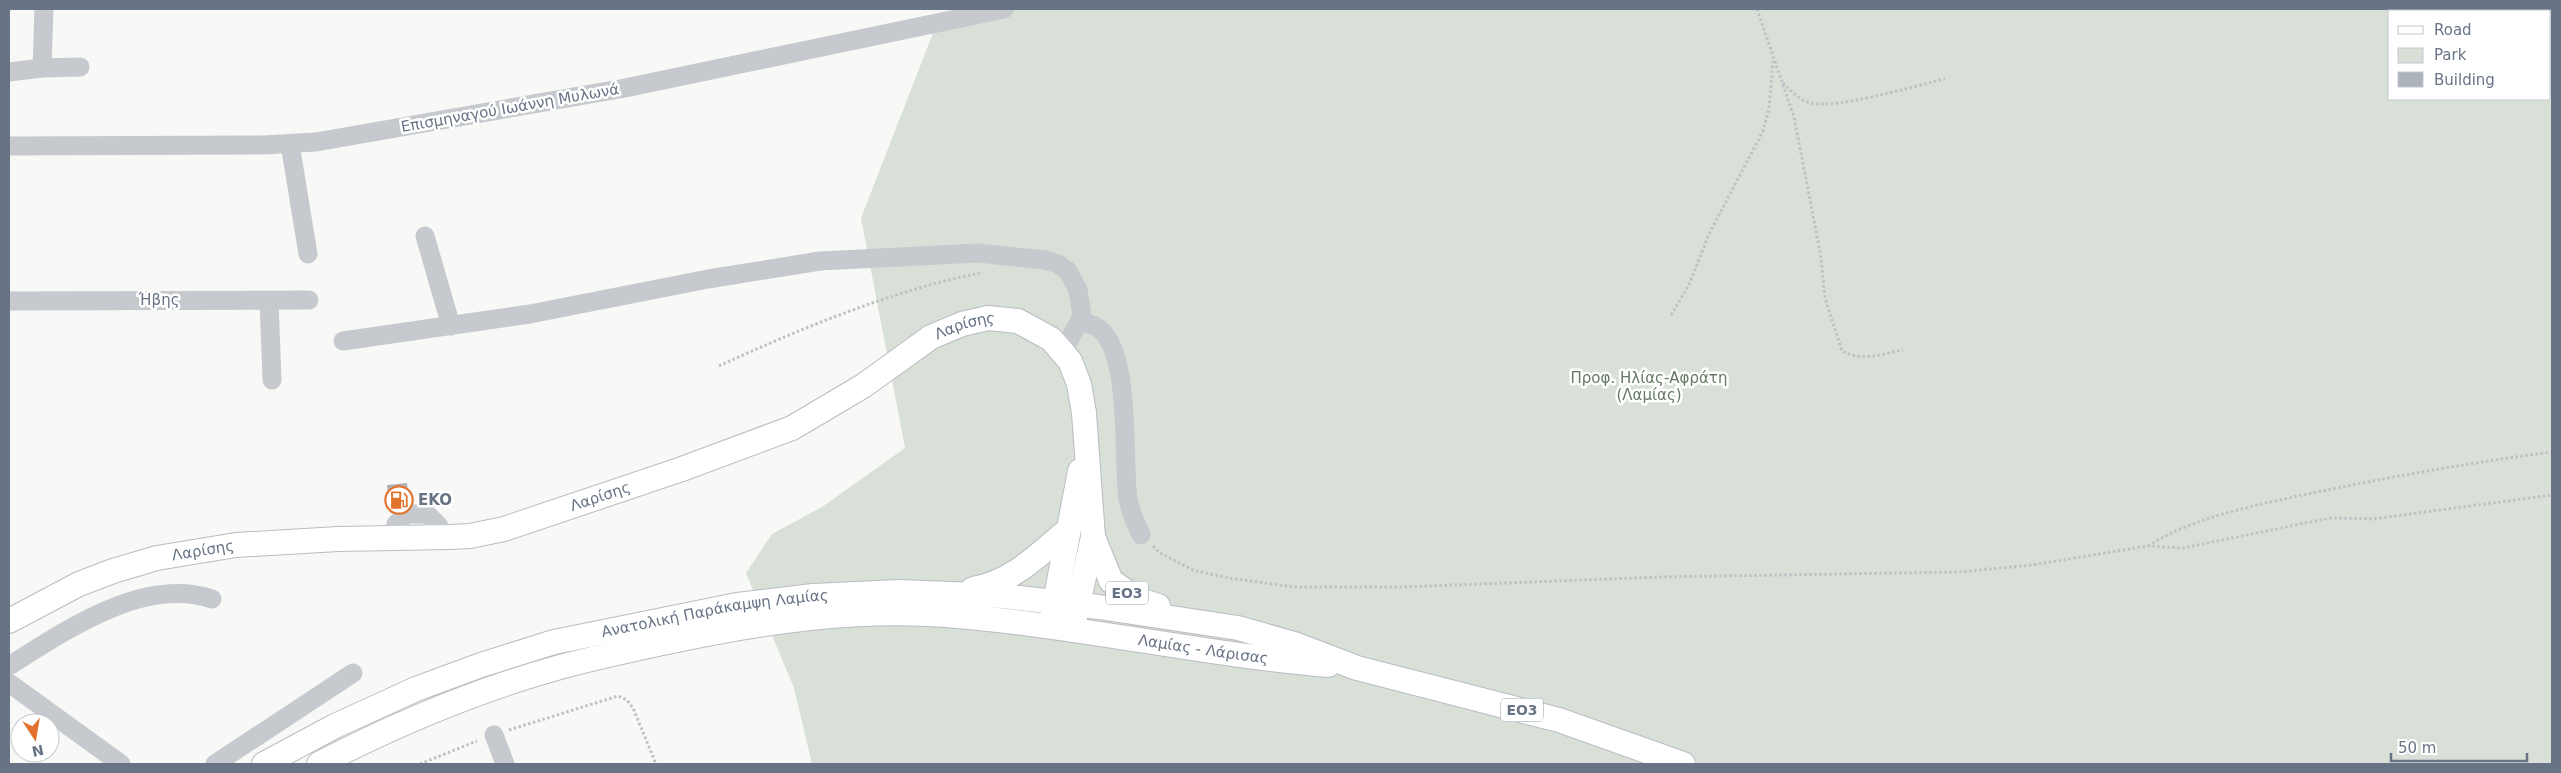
<svg xmlns="http://www.w3.org/2000/svg" width="2561" height="773" font-family="'DejaVu Sans',sans-serif">
	<style>
		.green { fill: #d9e0d7; fill-rule: evenodd }
		.building { fill: #adb3ba }
		.lines { fill: none; stroke-linecap: round; stroke-linejoin: round }
		.major-casing { stroke: #b9bcc1; stroke-width: 26 }
		.path { stroke: #c0c1c4; stroke-width: 3; stroke-dasharray: 2.5 2.5; stroke-linecap: butt }
		.minor { stroke: #c6c9cd; stroke-width: 19 }
		.major { stroke: #fff; stroke-width: 24 }
		.labels { text-anchor: middle; dominant-baseline: central; stroke-width: 5; stroke-linejoin: round; paint-order: stroke }
		.shield { fill: #fff; stroke: #959eaa; stroke-width: 1 }
		.shield-label { font-size: 14px; font-weight: bold; fill: #687486 }
		.street-label { font-size: 15px; fill: #687486; stroke: #fff }
		.park-label { font-size: 15px; fill: #647963; stroke: #fff }
		.poi-label { font-size: 15px; font-weight: bold; fill: #687486; stroke: #fff; text-anchor: start }
	</style>
	<rect width="100%" height="100%" fill="#f8f8f6"/>
	<path class="green" d="M973,9H2552V764H812L794,688L746,573L772,534L822,507L905,448L861,218L933,33ZM2390,11H2550V99H2390Z"/>
	<path class="building" d="M407,483L409,503L400,505L390,513L387,485Z"/>
	<g class="lines">
		<g class="major-casing">
			<g id="major">
				<path d="M1093,537L1111,581L1137,599L1158,606"/>
				<path d="M973,589C1013,582 1038,555 1068,530"/>
				<path d="M1052,618L1080,471"/>
				<path id="s1" d="M9,621L79,584L113,571L157,558L236,545L338,539L450,537L470,536L504,529L682,469L792,428L863,386L931,337L962,324L988,318L1018,321L1051,339L1070,361L1079,384L1084,413L1093,537L1072,630"/>
				<path id="s2" d="M264,764L335,726L416,689L481,665L554,642L737,605L813,596L899,592L1003,596L1099,607L1238,628L1294,644L1357,668L1559,720L1683,764"/>
				<path id="s3" d="M319,764C396,724 477,690 560,667C597,657 635,649 672,641C761,622 854,608 946,615C1074,625 1200,654 1328,665"/>
			</g>
		</g>
		<path class="path" d="M1757,9L1794,117L1821,257L1825,298L1842,351C1862,362 1882,354 1903,350
			M1783,83C1791,91 1800,101 1811,103C1839,109 1914,86 1945,79
			M1671,315L1689,285L1709,234L1763,131L1769,109L1773,61
			M719,366C797,330 898,288 982,273
			M1153,546L1160,553L1193,570L1228,578L1295,587H1404L1659,577L1959,572L2032,565L2148,546L2183,548L2330,518L2373,519L2552,495
			M2148,546C2192,518 2248,507 2298,496C2383,478 2467,463 2552,452
			M509,730L618,696L627,700L633,708L656,764
			M420,764L477,741"/>
		<path class="minor" d="M42,68L80,67
			M9,72L42,68L44,9
			M290,144L308,254
			M9,146L263,145L316,142L625,88L1004,9
			M425,236L451,326
			M269,300L272,380
			M9,301L309,300
			M1080,322C1084,323 1090,324 1095,326C1133,345 1122,461 1128,499C1130,512 1136,523 1141,535
			M343,341L530,314L708,279L820,261L978,253L1045,260L1058,264L1068,271L1078,290L1082,316L1063,351
			M396,524L407,514H427L439,526
			M9,666C65,631 143,576 212,599
			M9,683L121,764
			M494,735L505,764
			M215,764L353,673"/>
		<use href="#major" class="major"/>
	</g>
	<defs>
		<g id="fuel-ring" transform="scale(1.4375)"><circle r="9.5" fill="#fff" stroke="#e2732d" stroke-width="1.5"/><path d="M-5.5-6h7V0h2V4h1.3V-2.5L3-4.5l.8-.8L6-3V5H2.5V1h-1V6h-7ZM-4.2-4.7v3.2H.2V-4.7Z" fill="#e2732d"/></g>
	</defs>
	<g fill-rule="evenodd">
		<use href="#fuel-ring" x="399" y="500"/>
	</g>
	<g class="labels">
		<g class="shield">
			<rect x="1106" y="581.5" width="42" height="23" rx="4"/>
			<rect x="1501" y="698.5" width="42" height="23" rx="4"/>
		</g>
		<g class="shield-label">
			<text x="1127" y="593">ΕΟ3</text>
			<text x="1522" y="710">ΕΟ3</text>
		</g>
		<g class="street-label">
			<text transform="translate(510 108) rotate(-10)">Επισμηναγού Ιωάννη Μυλωνά</text>
			<text x="159" y="300">Ήβης</text>
			<text stroke="none"><textPath href="#s1" startOffset="1018">Λαρίσης</textPath></text>
			<text stroke="none"><textPath href="#s1" startOffset="612">Λαρίσης</textPath></text>
			<text stroke="none"><textPath href="#s1" startOffset="208">Λαρίσης</textPath></text>
			<text stroke="none"><textPath href="#s2" startOffset="479">Ανατολική Παράκαμψη Λαμίας</textPath></text>
			<text stroke="none"><textPath href="#s3" startOffset="911">Λαμίας - Λάρισας</textPath></text>
		</g>
		<g class="park-label">
			<text x="1649" y="378">Προφ. Ηλίας-Αφράτη<tspan x="1649" dy="17">(Λαμίας)</tspan></text>
		</g>
		<g class="poi-label">
			<text x="418" y="500">EKO</text>
		</g>
	</g>
	<rect width="2561" height="773" fill="none" stroke="#687486" stroke-width="20"/>
	<rect x="2388" y="10" width="162" height="90" fill="#ffffff" stroke="#c3c7cf"/>
	<rect x="2398" y="26" width="25" height="8" fill="#ffffff" stroke="#c3c7cf"/>
	<text x="2434" y="35" font-size="15" fill="#687486">Road</text>
	<rect x="2398" y="48" width="25" height="15" fill="#d9e0d7" stroke="#c3c7cf"/>
	<text x="2434" y="60" font-size="15" fill="#687486">Park</text>
	<rect x="2398" y="72" width="25" height="15" fill="#adb3ba" stroke="#c3c7cf"/>
	<text x="2434" y="85" font-size="15" fill="#687486">Building</text>
	<g transform="translate(35 738) rotate(168)"><circle r="24" fill="#ffffff" stroke="#c3c7cf"/>
	<path d="M0-4L9 19L0 12L-9 19Z" fill="#e2732d"/>
	<text y="-8" font-size="14" font-weight="bold" text-anchor="middle" fill="#687486">N</text>
	</g>
	<path d="M2391 753v8h136v-8" fill="none" stroke="#687486" stroke-width="2.5"/>
	<text x="2398" y="753" font-size="15" fill="#687486" stroke="#ffffff" stroke-width="4" paint-order="stroke">50 m</text>
</svg>
